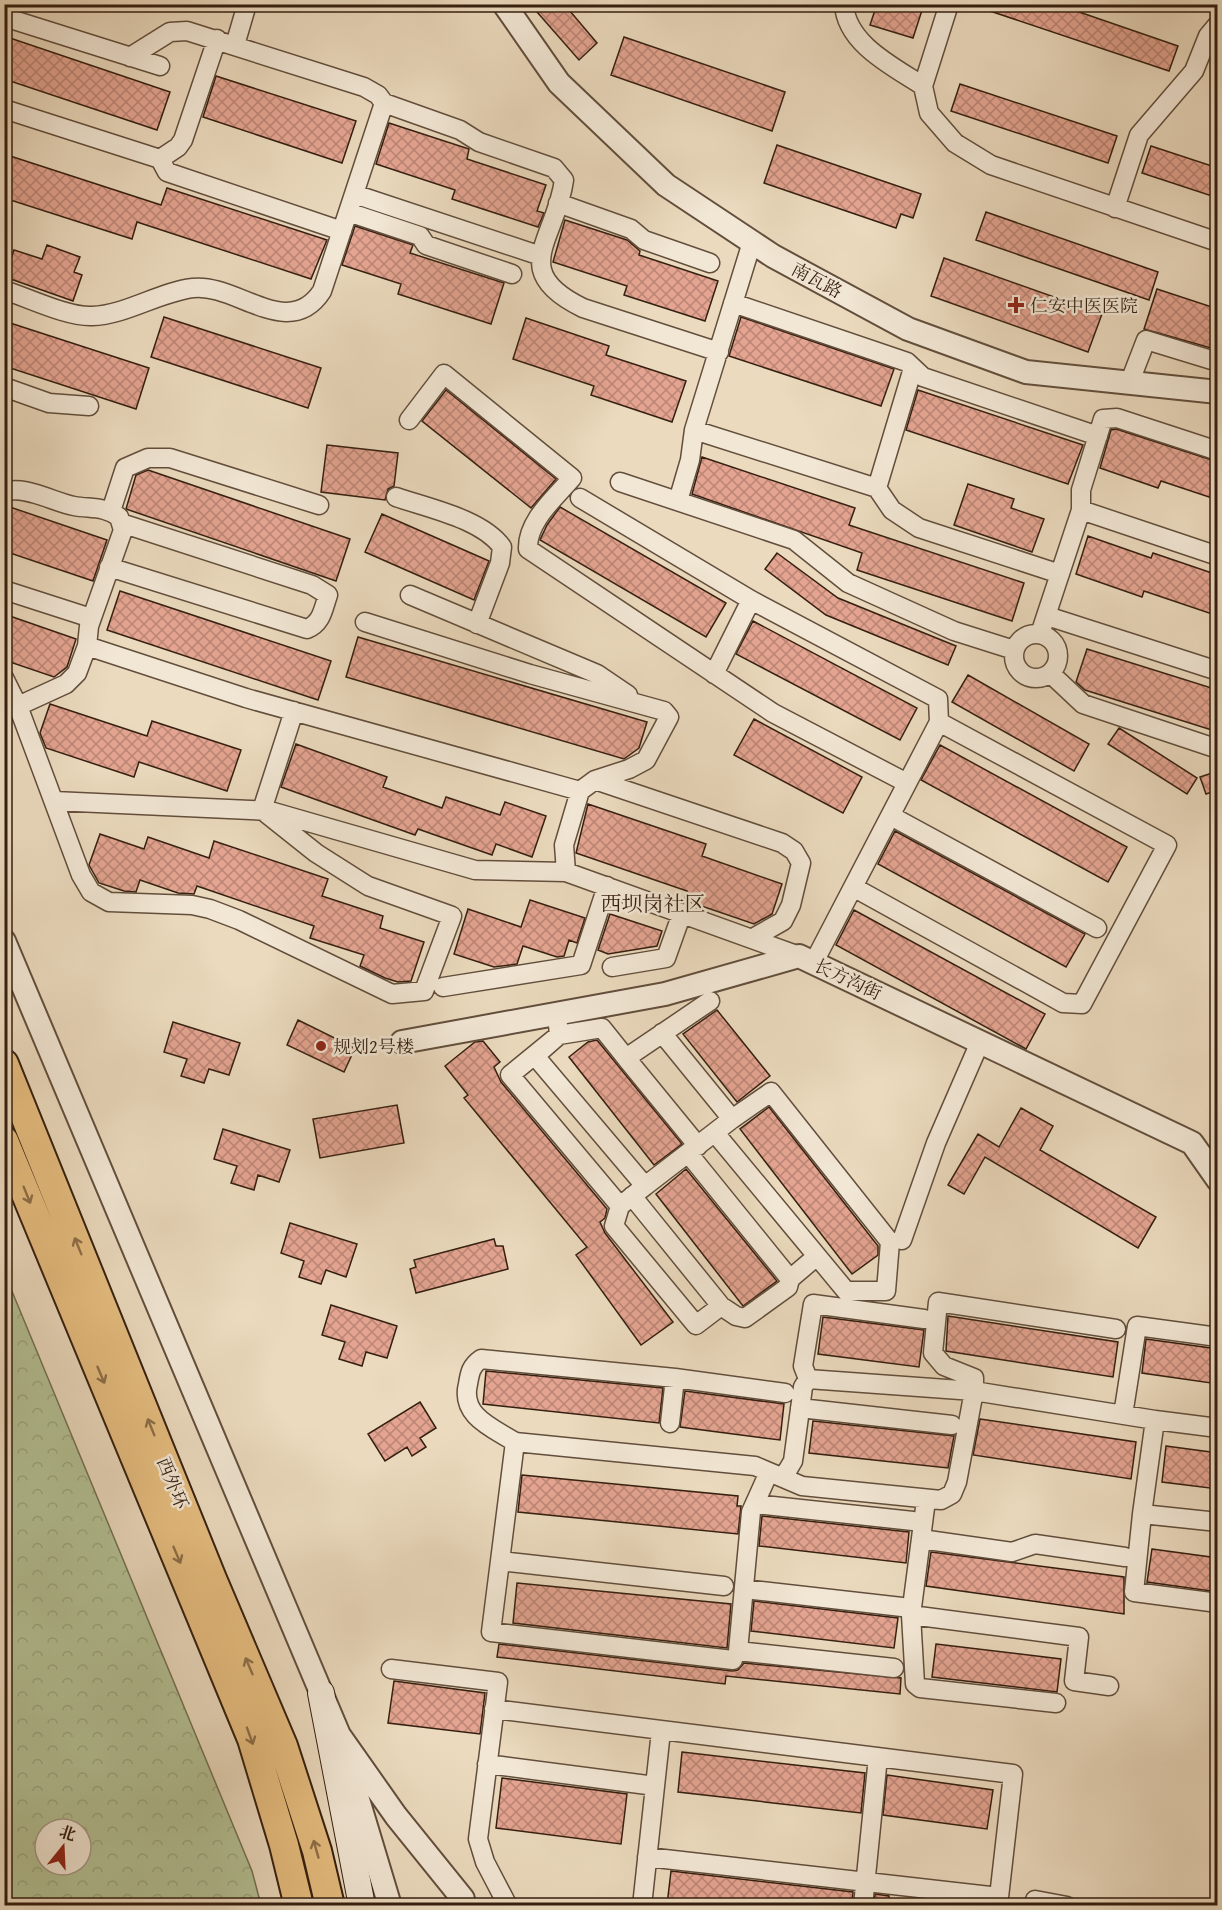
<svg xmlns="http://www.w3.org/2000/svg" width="1222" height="1910" font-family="'Gentium Book Plus','Noto Serif SC',serif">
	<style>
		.forest { fill: url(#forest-crowns); stroke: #747052; stroke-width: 1.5; fill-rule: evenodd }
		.building { fill: url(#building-cross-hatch); stroke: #351f10; stroke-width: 1.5 }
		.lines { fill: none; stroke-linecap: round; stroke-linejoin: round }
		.minor-casing { stroke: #624e3c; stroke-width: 21 }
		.tertiary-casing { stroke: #624e3c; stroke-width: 26 }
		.secondary-casing { stroke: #351f10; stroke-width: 28 }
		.trunk-casing { stroke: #351f10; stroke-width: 32 }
		.minor { stroke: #f2e7d5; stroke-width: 18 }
		.tertiary { stroke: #f2e7d5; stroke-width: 22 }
		.secondary { stroke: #f2e7d5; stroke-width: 26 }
		.trunk { stroke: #e6bd7f; stroke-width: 28 }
		.oneway { stroke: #8e6e48 }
		.poi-dot { fill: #8f2418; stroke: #f2e7d5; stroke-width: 2 }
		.labels { text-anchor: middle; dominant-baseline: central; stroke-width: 5; stroke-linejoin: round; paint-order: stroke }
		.street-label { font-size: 18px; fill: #351f10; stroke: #f2e7d5 }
		.poi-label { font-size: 18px; fill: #351f10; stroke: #f2e7d5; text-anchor: start }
		.quarter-label { font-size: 21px; fill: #351f10; stroke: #f2e7d5 }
	</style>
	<defs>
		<pattern id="forest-crowns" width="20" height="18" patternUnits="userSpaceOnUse" patternTransform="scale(1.5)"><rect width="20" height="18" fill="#b3c195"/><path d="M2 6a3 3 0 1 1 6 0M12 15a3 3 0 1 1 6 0" fill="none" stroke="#9ba57f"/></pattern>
		<pattern id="building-cross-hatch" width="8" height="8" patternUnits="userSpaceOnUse" patternTransform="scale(1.5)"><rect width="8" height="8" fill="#e4a491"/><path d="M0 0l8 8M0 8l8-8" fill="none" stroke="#ba8575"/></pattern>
	</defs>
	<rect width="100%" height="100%" fill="#ebdabe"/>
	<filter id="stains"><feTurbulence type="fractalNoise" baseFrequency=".00333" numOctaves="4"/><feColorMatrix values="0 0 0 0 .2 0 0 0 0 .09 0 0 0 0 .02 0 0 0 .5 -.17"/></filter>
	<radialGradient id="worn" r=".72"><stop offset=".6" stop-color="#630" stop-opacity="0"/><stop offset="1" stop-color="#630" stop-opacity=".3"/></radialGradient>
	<path class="forest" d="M4,1272L252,1871L261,1905H5ZM45,1829H81V1865H45Z"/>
	<path class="building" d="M530,4H564L597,43L579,60Z
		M877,4H924L913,38L870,25Z
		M979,4H1056L1178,46L1169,71L978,7Z
		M4,36L170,92L157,130L4,79Z
		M624,37L785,92L772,131L611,75Z
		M216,76L356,121L342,163L203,117Z
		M960,84L1117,136L1108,163L951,111Z
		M389,123L469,149L467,159L546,185L537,211L544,213L538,227L452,199L455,190L376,164Z
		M777,145L921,194L913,218L901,214L896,228L764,183Z
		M1151,146L1218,168V198L1142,173Z
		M4,154L161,205L167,188L327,240L311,279L137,222L132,239L4,198Z
		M986,212L1158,272L1149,300L976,240Z
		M565,220L627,240L640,251L639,255L718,281L705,321L624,295L627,286L553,262Z
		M355,226L413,245L410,253L504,283L491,324L398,294L401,284L342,265Z
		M47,245L80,257L74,272L82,275L73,301L5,277L14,250L42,259Z
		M944,258L1102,314L1088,352L931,296Z
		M1157,289L1218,309V350L1144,329Z
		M164,317L321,368L308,408L151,357Z
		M741,317L894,369L881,406L729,356Z
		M526,318L609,346L606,355L686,381L672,422L591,395L594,386L513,359Z
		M4,321L149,368L136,409L4,366Z
		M446,390L556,479L531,508L422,421Z
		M918,390L1083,445L1068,484L906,430Z
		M1116,429L1218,462V500L1161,481L1158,488L1100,468L1111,430Z
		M327,445L398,453L394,486L388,489L385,500L321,492Z
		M702,457L855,508L849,525L1024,583L1012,621L857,570L862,553L692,494Z
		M148,470L350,539L336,581L126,509L136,475Z
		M968,484L1014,499L1011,508L1044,519L1032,552L954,525Z
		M4,505L107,540L93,581L4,551Z
		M560,507L726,603L706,637L540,540L547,525Z
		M382,514L489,561L474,600L365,552Z
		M1088,536L1151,558L1153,553L1218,575V616L1144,591L1142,597L1076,574Z
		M777,553L838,598L956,646L948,665L826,615L765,569Z
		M120,591L331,661L318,700L107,630Z
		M4,614L76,639L67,667L54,677L4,660Z
		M753,621L917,708L900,740L736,654Z
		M358,637L647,722L639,748L624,759L346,677Z
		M1087,649L1218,690V732L1085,690L1076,682Z
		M968,675L1089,744L1074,771L952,702Z
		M50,704L147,736L152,721L241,750L227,791L139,762L134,777L46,748L40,733Z
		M754,719L862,777L843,813L734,755Z
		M1119,728L1197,778L1187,794L1108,744Z
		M296,744L387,777L383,787L442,808L446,797L500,815L505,802L546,816L532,857L496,844L492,855L418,829L415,835L281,787Z
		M940,745L1127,847L1108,882L921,780Z
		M1218,771V790L1206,794L1200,777Z
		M588,804L706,844L702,856L782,884L772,914L754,924L684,900L687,891L576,853Z
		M895,831L1085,934L1066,967L878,864Z
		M100,834L144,849L148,837L209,858L214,841L328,879L322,896L383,916L380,928L424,942L411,981L398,982L385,978L360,966L364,955L310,938L314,926L197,886L194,894L178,893L140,880L136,892L124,891L99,883L89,865Z
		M530,900L585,918L577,943L569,940L564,956L557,957L523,946L517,964L494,967L454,954L468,909L521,927Z
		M854,910L1045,1014L1026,1049L836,945Z
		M610,914L662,931L657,946L608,954L598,950Z
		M717,1010L770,1076L737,1102L683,1034Z
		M298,1020L355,1048L344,1072L287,1045Z
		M173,1022L240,1043L229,1075L209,1069L204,1083L181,1076L187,1059L164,1052Z
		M597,1040L682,1144L654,1165L569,1057L588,1042Z
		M483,1041L500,1062L494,1067L501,1082L607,1209L605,1218L600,1222L605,1233L673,1322L641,1345L576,1255L587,1247L464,1098L468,1095L445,1066L475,1042Z
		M397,1105L404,1143L320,1158L313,1119Z
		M769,1107L878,1246V1255L852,1274L740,1129Z
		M1021,1108L1053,1126L1040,1150L1156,1217L1138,1248L985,1157L964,1194L948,1185L978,1134L999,1147Z
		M223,1129L290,1150L279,1182L258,1175L254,1190L231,1183L237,1166L214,1159Z
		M686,1169L777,1281L743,1306L656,1194Z
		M290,1223L357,1244L346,1277L326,1270L321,1284L299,1277L304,1261L281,1253Z
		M494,1239L496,1246H503L508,1269L416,1293L410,1269L416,1267L414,1260Z
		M331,1305L397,1326L387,1358L366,1352L362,1366L339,1359L345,1342L322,1335Z
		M948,1316L1118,1342L1113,1377L946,1351Z
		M823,1317L924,1330L919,1367L818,1354Z
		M1146,1339L1218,1349V1384L1142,1373Z
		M486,1371L663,1388L659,1423L483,1404Z
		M685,1391L784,1404L780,1440L680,1427Z
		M420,1402L436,1428L420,1438L426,1447L412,1456L407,1447L385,1461L368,1434Z
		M980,1419L1136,1442L1131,1479L973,1455Z
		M813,1421L954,1436L948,1468L809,1453Z
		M1166,1446L1218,1453V1489L1162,1482Z
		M522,1475L738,1496L737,1506H741L738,1534L518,1512Z
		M762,1516L909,1532L906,1563L759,1546Z
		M1152,1549L1218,1558V1592L1147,1582Z
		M931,1552L1124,1577V1614L926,1586Z
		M517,1583L731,1604L727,1648L513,1623Z
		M754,1601L898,1618L894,1648L751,1631Z
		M499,1644L732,1671L738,1670L744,1663L901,1678L900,1694L726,1676L725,1684L497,1657Z
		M936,1644L1061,1659L1057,1692L932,1677Z
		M394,1681L485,1693L480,1734L388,1723Z
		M682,1752L865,1773L861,1813L678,1792Z
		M887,1775L993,1790L987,1829L883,1815Z
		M502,1778L627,1794L621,1844L496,1828Z
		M671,1871L853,1892L852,1905H667Z
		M875,1894L889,1896V1905H874Z"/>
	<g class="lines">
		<g class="minor-casing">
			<path id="minor" d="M844,4C846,44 894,67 923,86
				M949,4L923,86L929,113L955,143L991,165L1218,242
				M4,17L160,66
				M235,45L247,4
				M130,57L170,32L187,31L364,87L378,95L384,103L460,130L479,142L554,168L564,180C556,240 507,271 583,308L719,352
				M4,109L160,159L178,147L183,140L217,39
				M160,159L167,172L342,231
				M354,194L541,256
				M558,203L631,229L644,240L710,263
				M1115,208L1139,135L1194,71L1208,36L1218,24
				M348,212L420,236L426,245L512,274
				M4,290C29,298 67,317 92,316C126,315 159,292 193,288C236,283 289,342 322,291L384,103
				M733,303L907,362L923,377L1098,436
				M1129,384L1146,340L1218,362
				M4,387L49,403L89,406
				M409,420L444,374L572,478C555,498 527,521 528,549L773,713L907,783
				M694,430L877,488L892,510L919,528L1060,574
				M620,482L794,540L848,583L954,631L1014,650
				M877,488L913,368
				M4,493C20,483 56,503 74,506C91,509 104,506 119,517L123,530L89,626L87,646L77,673L66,684L18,706
				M396,497C428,508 482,519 502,547L500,563L477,624
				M580,498L751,600L938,699L939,722
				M678,501L690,460L694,430L752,242
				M1081,510L1218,556
				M111,511L125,468L148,458H170L319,505
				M109,567L307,629C322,623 323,609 328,595L312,585L121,523
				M4,590L91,618
				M410,595L597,674L628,695
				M1047,616L1218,671
				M365,622L530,674L664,711L669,717L646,760L629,769L595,780L580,791L564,845L566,872
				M1014 656a22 22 0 1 1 44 0a22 22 0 1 1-44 0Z
				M1040,634L1081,510V490L1103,419L1117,418L1218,451
				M87,646L246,698L580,791
				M1050,673L1083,704L1218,749
				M714,674L751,600
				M4,678L18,706L81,875L91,892L109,902L192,905L210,909L239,920L392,994L424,991L452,916L368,886L316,853L262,810L294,711
				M595,780L782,843L794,851L801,863L791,905L783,921L753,938
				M54,801L270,811L475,870L566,872L799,956
				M891,816L1097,928
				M814,962L939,722L1167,845L1082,1004L1063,1003L853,887
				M612,967L666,958L682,913
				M443,987L581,965L607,886
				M558,1025L559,1035L602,1028L626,1058L710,1001
				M559,1035L535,1056L645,1186L620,1206L510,1075Z
				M626,1058L698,1146
				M715,1133L846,1291H886L890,1242L771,1092L732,1119
				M688,1153L790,1279L817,1256
				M645,1186L732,1119L662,1033
				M620,1206L614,1226L696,1325L721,1306L632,1196
				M902,1240L936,1143L980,1042
				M721,1306L736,1316L745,1318L788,1287L790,1279
				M808,1379L803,1366L813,1304L924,1319
				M800,1408L952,1425
				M1123,1415L1137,1326L1218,1337
				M1155,1420L1218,1428
				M670,1423L675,1378
				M515,1442C493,1428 460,1416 468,1384C470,1372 471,1366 481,1359L675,1378L785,1393
				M769,1472L751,1512L738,1651L894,1668
				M783,1478L793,1461L803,1387L808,1379L974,1391V1378L944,1366L933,1353L938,1302L1116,1329
				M926,1500L911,1615L1079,1637L1074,1681L1109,1686
				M755,1504L913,1521
				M1142,1514L1134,1592L1218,1603
				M921,1539L1012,1552L1035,1544L1125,1557
				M500,1561L491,1632L733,1660
				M724,1586L500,1561L515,1442L755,1466L802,1486L941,1500L952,1494L957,1482L974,1391L1155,1420L1142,1514L1218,1522
				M744,1589L902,1607
				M911,1615L915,1684L920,1688L1056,1703
				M391,1669L498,1682L478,1839L485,1862L508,1906
				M494,1709L1013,1774L998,1906
				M487,1764L655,1786
				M647,1857L999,1897
				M1035,1900L1067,1906
				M642,1906L661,1731
				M863,1906L878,1757"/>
		</g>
		<g class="tertiary-casing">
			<path id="tertiary" d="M504,4L559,83L666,185L773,256L908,329L1026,372L1218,392
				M4,941L339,1735L396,1816L463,1899L458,1906
				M402,1042L665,994L799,956L1192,1143L1218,1180
				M344,1753L390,1906"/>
		</g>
		<g class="secondary-casing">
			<path id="secondary" d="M321,1693L362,1906"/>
		</g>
		<g class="trunk-casing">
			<path id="trunk" d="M4,1064L212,1579L283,1746L317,1851L330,1906
				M4,1141L252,1739L284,1845L299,1906"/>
		</g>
		<use href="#minor" class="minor"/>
		<use href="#tertiary" class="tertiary"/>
		<use href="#secondary" class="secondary"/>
		<use href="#trunk" class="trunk"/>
	</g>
	<defs><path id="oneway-shaft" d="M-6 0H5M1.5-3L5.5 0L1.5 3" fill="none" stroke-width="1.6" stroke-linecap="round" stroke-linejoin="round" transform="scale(1.5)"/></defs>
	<g class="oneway">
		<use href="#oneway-shaft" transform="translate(27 1195) rotate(68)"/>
		<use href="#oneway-shaft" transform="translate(78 1246) rotate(-112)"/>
		<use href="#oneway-shaft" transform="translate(101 1375) rotate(67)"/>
		<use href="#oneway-shaft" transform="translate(151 1427) rotate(-112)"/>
		<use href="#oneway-shaft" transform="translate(177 1555) rotate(67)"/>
		<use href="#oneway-shaft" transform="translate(249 1666) rotate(-113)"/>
		<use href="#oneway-shaft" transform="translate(250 1736) rotate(70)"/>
		<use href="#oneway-shaft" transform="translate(316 1849) rotate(-106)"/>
	</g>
	<g class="poi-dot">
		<path d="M1013 296h6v6h6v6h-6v6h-6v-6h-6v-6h6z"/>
		<circle cx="321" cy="1046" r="6"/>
	</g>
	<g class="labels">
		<g class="street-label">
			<text transform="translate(817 280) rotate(28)">南瓦路</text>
			<text transform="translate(848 979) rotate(25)">长方沟街</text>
			<text transform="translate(173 1483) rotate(68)">西外环</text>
		</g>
		<g class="poi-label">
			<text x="1030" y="305">仁安中医医院</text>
			<text x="333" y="1046">规划2号楼</text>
		</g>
		<g class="quarter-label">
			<text x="653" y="903">西坝岗社区</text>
		</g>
	</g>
	<rect width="1222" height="1910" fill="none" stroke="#ebdabe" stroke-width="24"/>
	<rect x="6" y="6" width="1210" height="1898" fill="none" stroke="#351f10" stroke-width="3"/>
	<rect x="12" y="12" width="1198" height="1886" fill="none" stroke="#351f10" stroke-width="1.5"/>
	<g transform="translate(63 1847) rotate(18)"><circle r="28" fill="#f2e7d5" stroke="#a69786" stroke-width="1.5"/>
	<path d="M0-4.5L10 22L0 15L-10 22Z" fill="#8f2418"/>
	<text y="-9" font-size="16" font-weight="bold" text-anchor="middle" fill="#351f10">北</text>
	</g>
	<rect width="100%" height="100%" filter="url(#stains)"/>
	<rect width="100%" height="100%" fill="url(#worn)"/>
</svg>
